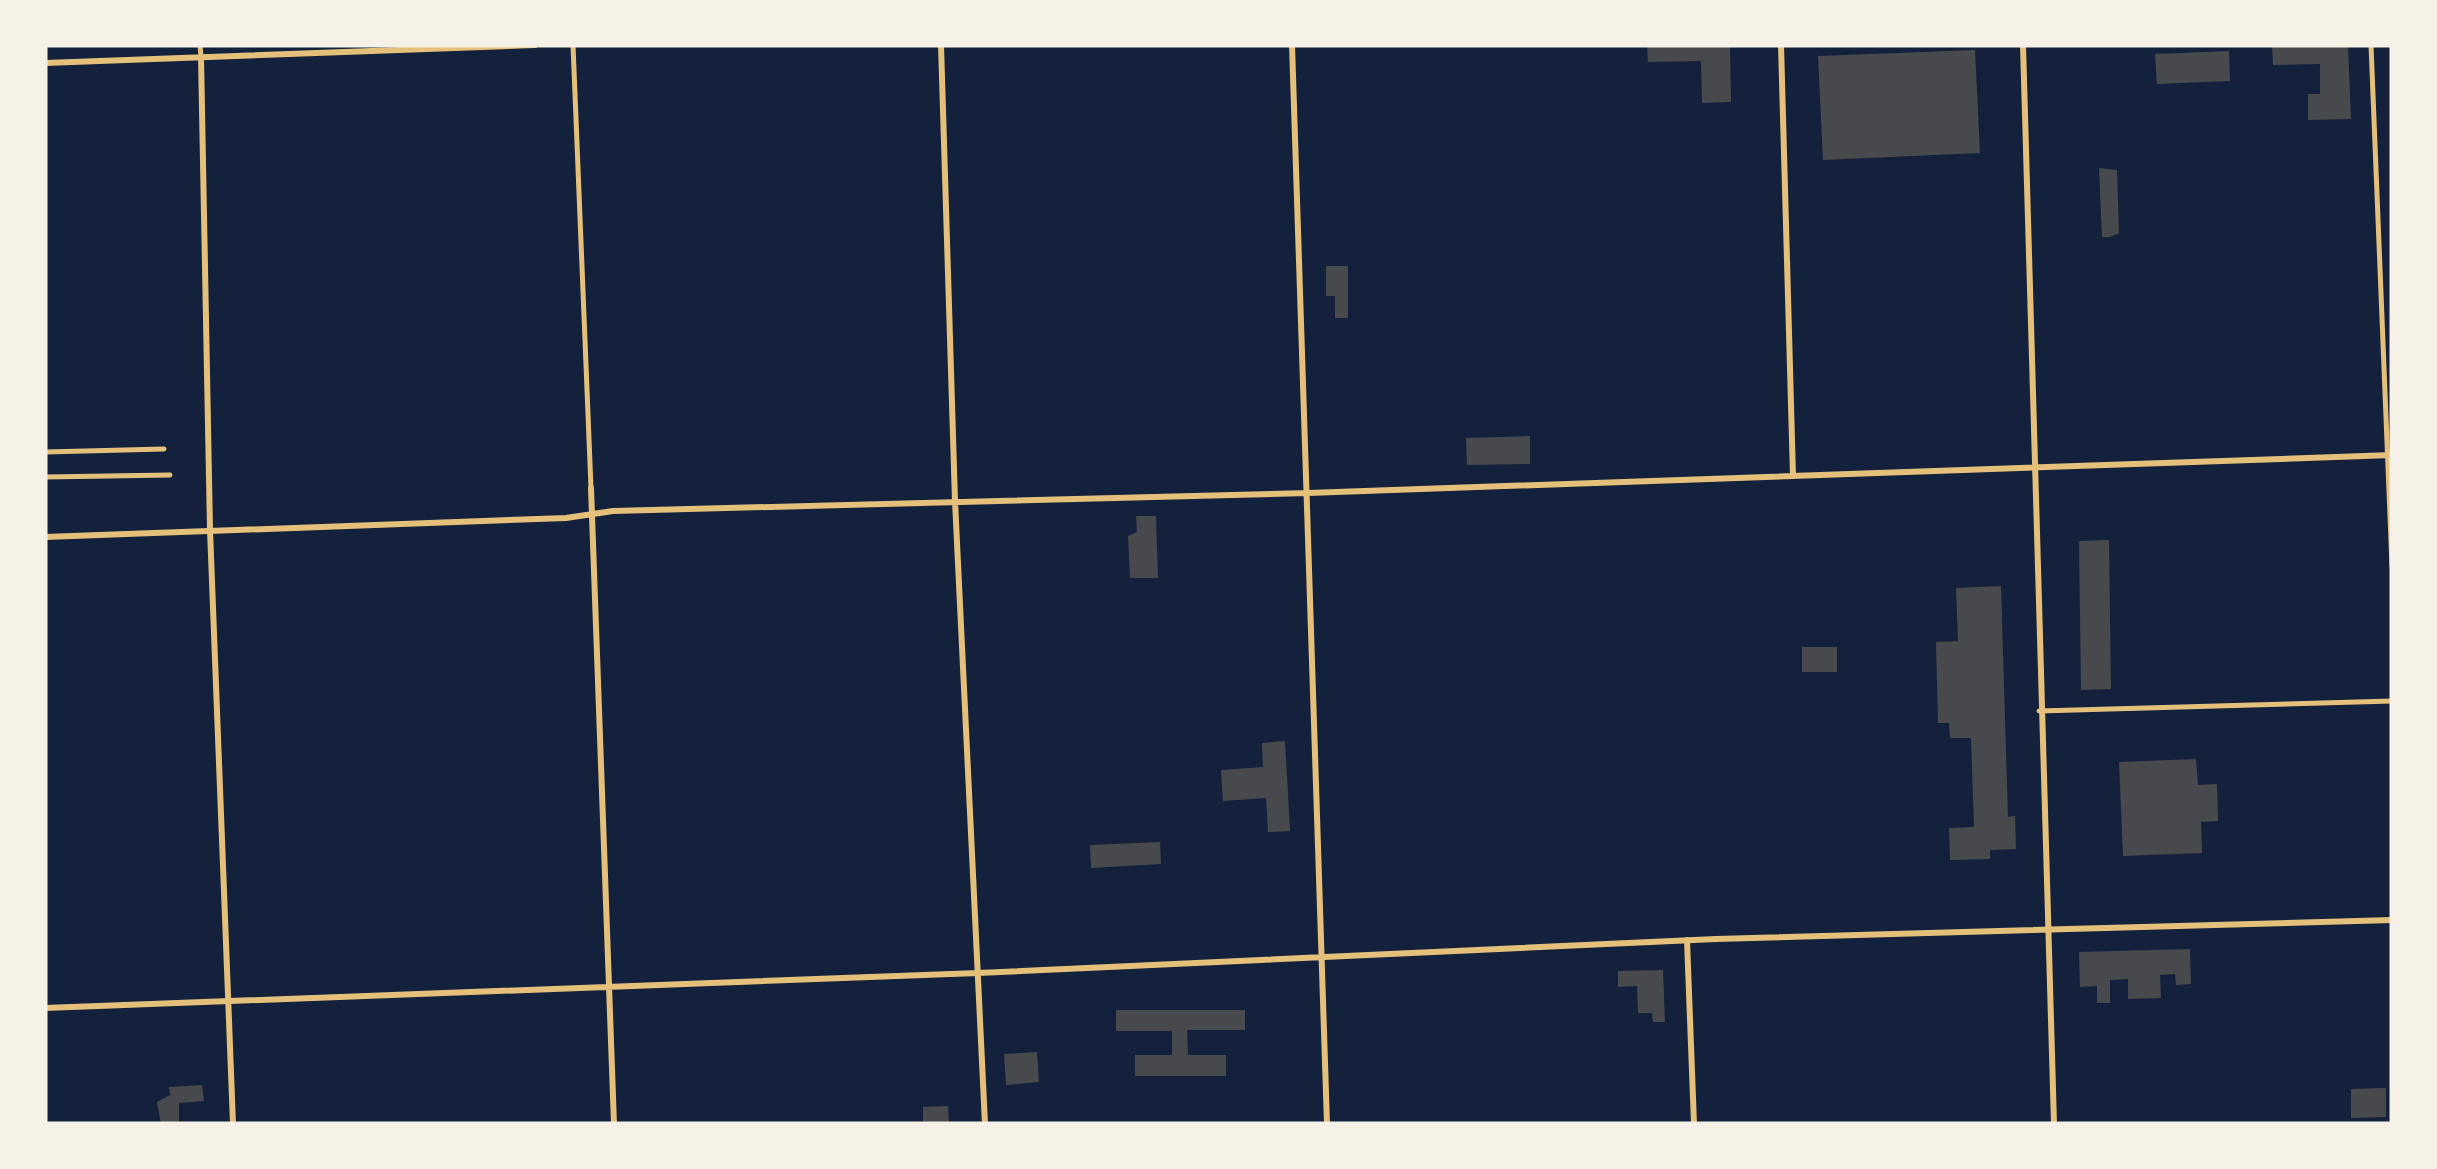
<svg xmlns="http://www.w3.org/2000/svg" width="2437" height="1169" font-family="'Nunito Sans',sans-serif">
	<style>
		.building { fill: #48494c }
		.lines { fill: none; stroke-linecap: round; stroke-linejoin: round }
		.minor { stroke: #e5c07b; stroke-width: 5 }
		.tertiary { stroke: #e5c07b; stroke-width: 6 }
		.secondary { stroke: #e5c07b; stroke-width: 6 }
	</style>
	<rect width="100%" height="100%" fill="#14213d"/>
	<path class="building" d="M1647,45H1730L1731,102L1702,103L1701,61L1648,62Z
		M2272,45H2348L2351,119L2308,120V94H2320V64L2273,65Z
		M1975,50L1980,153L1823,160L1818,56Z
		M2229,51L2230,81L2157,84L2155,54Z
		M2099,168L2117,170L2119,233L2110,237H2102Z
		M1326,266H1348V318H1335V296H1326Z
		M1530,436V464L1467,465L1466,438Z
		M1136,516H1156L1158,578H1130L1128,536L1137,532Z
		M2109,540L2111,689L2081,690L2079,541Z
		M2001,586L2008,817L2015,816L2016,849L1990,850V859L1950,860L1949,828L1974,827L1971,738H1950L1949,723H1938L1936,642L1958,641L1956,588Z
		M1802,647H1837V672H1802Z
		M1285,741L1290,831L1268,832L1266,798L1223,801L1221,770L1263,767L1262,743Z
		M2196,759L2198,785L2217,784L2218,821L2201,822L2202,853L2123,856L2119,762Z
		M1160,842L1161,864L1091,868L1090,845Z
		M2190,949L2191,984L2176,985L2175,974L2160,975L2161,998L2128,999V979L2110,980V1003H2097V986L2080,987L2079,952Z
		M1663,970L1665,1022H1653L1652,1013H1638L1637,986L1618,987V971Z
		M1116,1010H1245V1030H1187L1188,1055H1226V1076H1135V1055H1172V1031H1116Z
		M1037,1052L1039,1082L1006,1085L1004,1054Z
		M202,1085L204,1101L179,1103V1124H161L157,1102L170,1095L169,1087Z
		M2386,1088V1117L2351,1118V1089Z
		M948,1106L949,1124H923V1107Z"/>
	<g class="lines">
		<path class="minor" d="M200,45L201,57
			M573,45L591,488
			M2371,45L2392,566
			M45,452L164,449
			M45,477L170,475
			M2039,711L2392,701"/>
		<path class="tertiary" d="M941,45L955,501L985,1124
			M1292,45L1327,1124
			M1781,45L1793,476
			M591,488L614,1124
			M45,537L566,518L613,511L1308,493L2392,455
			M1687,940L1694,1124
			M45,1008L978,973L1716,939L2392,920"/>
		<path class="secondary" d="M2023,45L2054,1124
			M201,57L210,530L233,1124
			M45,63L535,45"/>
	</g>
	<rect width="2437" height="1169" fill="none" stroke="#f6f1e7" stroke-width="95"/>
</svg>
